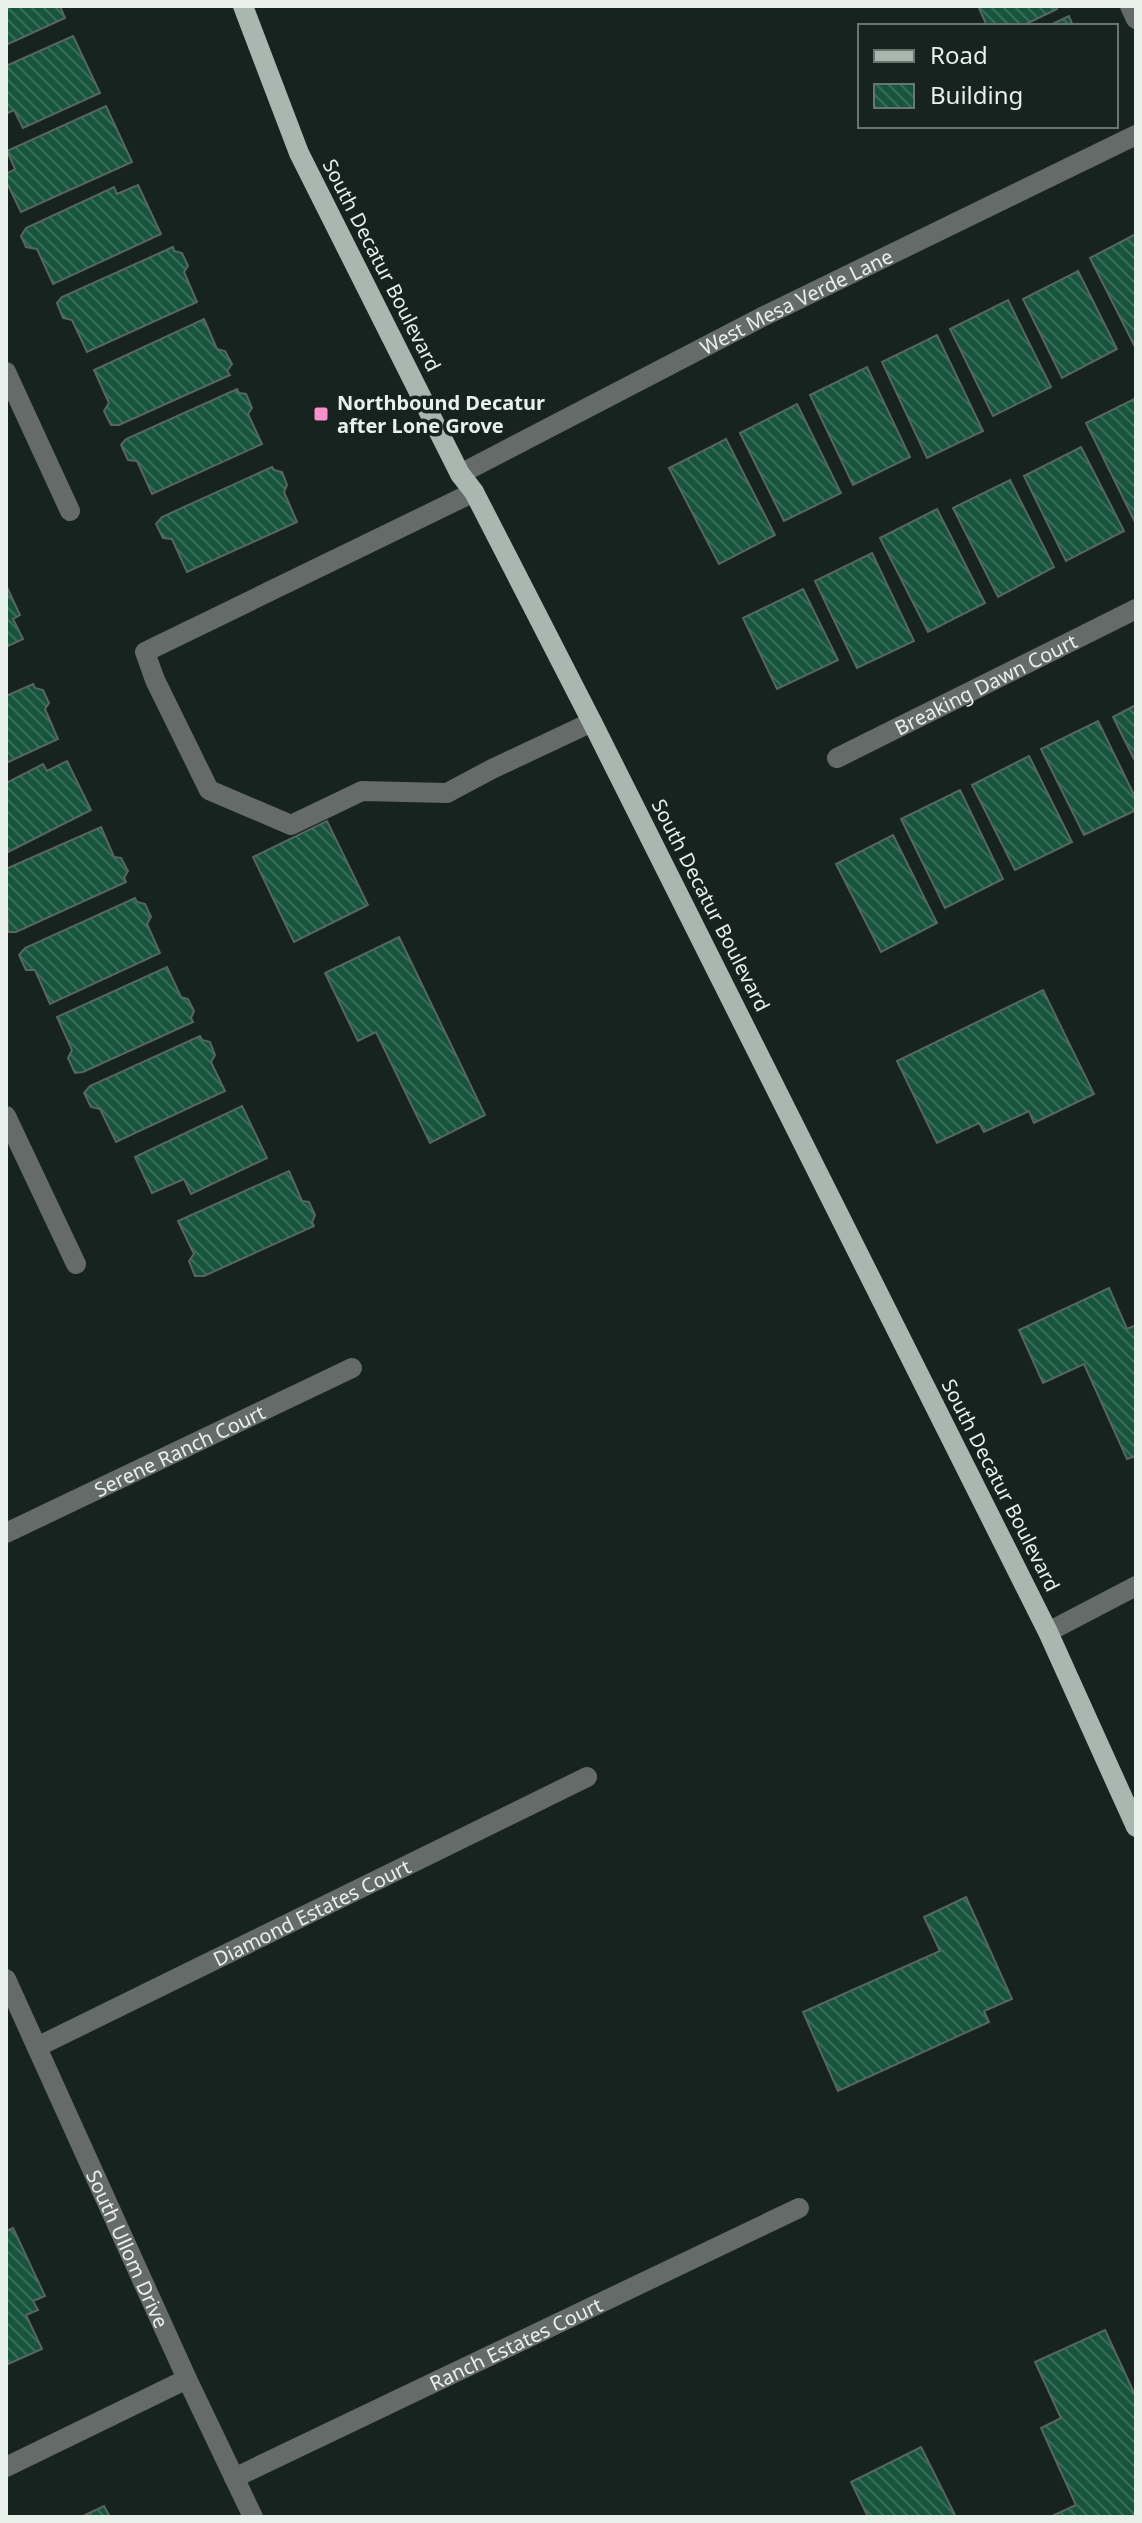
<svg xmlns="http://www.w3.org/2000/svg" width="1142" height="2523" font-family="'Noto Sans',sans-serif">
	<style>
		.building { fill: url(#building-back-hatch); stroke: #58665f; stroke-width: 2 }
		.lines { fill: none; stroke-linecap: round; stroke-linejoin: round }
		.minor { stroke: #656b68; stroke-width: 20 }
		.major { stroke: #aab7b1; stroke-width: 20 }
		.poi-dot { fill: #f890cc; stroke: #17231e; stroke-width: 3 }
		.labels { text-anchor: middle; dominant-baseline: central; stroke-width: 7; stroke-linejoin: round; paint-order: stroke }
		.street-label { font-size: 20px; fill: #e8f0ec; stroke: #17231e }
		.poi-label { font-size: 20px; font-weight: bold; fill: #e8f0ec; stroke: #17231e; text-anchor: start }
	</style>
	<defs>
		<pattern id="building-back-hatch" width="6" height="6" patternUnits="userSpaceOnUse" patternTransform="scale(2)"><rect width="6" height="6" fill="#17543e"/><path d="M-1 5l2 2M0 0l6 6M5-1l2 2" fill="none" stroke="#396d5a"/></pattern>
	</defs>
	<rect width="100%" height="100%" fill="#17231e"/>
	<path class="building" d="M6,6H60L65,18L6,45Z
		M978,6H1055L1057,9L1022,26H987Z
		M1069,16L1073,26H1048Z
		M73,36L100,93L23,128L14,110L6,114V66Z
		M106,106L132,162L21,212L6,181V174L15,169L7,151Z
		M138,185L161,234L53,284L37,249L26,247L21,236L26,228L114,187L117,194Z
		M1136,234V344L1134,345L1090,258Z
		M173,247L174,251L182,253L188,266L184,272L197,302L87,352L72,320L63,318L57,303L62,297Z
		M1078,271L1117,349L1062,378L1023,299Z
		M1008,300L1051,387L993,416L950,329Z
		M204,319L217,349L225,351L232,364L227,371L230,375L119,425H111L104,411L109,403L94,370Z
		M937,335L983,431L927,458L882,362Z
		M867,367L910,457L853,485L810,395Z
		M237,389L239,393L246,394L252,408L248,414L262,444L152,494L137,461L128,460L121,445L126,439Z
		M1136,398V524L1086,423Z
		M797,404L841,493L784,521L740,433Z
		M726,439L775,535L719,564L669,468Z
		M1081,447L1124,531L1066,561L1024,476Z
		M272,467L274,470L282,472L287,485L284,492L297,522L187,572L172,539L163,538L156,524L162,517Z
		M1010,480L1054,567L998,597L953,508Z
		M937,509L985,603L928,632L880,538Z
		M872,553L914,641L857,668L815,581Z
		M6,585L20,615L13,619L23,639L6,647Z
		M803,589L838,660L777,689L743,618Z
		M33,684L35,688L43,690L49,703L45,709L58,739L6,763V696Z
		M1136,705V763L1113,717Z
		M1098,721L1136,799V810L1084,835L1041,749Z
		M1029,756L1072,842L1015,870L972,785Z
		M67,761L91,810L6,853V783L43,764L47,771Z
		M960,790L1003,879L945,908L901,819Z
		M327,821L368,905L294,942L253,857Z
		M101,827L114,857L121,858L128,871L124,878L126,882L16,932H8L6,869Z
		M893,835L937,923L881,952L836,864Z
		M135,898L137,902L145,904L151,917L147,924L160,953L50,1004L35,970H26L19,955L25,948Z
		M399,937L485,1115L430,1143L376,1032L358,1041L325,973Z
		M167,967L181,997L188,999L194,1011L191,1018L193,1022L83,1072L75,1073L68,1058L72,1050L57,1017Z
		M1043,990L1094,1094L1034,1123L1029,1111L984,1132L979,1123L937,1143L897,1061Z
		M200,1036L202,1040L210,1042L215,1055L211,1062L225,1091L116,1142L100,1109L91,1107L84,1093L90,1086Z
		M242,1106L267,1158L191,1194L184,1179L152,1193L135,1157Z
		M289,1171L302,1201L309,1202L315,1215L312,1222L314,1226L204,1276H195L189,1261L194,1254L178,1221Z
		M1109,1288L1127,1329L1136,1325V1456L1127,1459L1084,1364L1043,1383L1019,1330Z
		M966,1897L1012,1999L984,2011L989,2022L838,2091L803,2012L940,1951L924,1917Z
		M13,2228L45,2296L33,2301L38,2310L26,2315L42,2349L6,2365V2231Z
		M1105,2330L1136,2397V2517H1050L1076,2505L1041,2428L1061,2418L1035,2362Z
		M921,2447L956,2517H868L851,2482Z
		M104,2506L110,2517H81Z"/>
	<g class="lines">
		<g class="minor">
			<path d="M1130,6L1136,19"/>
			<path d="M6,372L70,511"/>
			<path id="s1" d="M460,474L762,317L1136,135"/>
			<path d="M474,492L145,652L155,680L209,790L291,825L362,791L447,793L492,769L592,722"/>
			<path id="s2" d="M837,758L1136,609"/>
			<path d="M6,1116L76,1264"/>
			<path id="s3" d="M6,1533L352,1368"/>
			<path d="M1048,1632L1136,1586"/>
			<path id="s4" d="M6,1979L187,2379L253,2517"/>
			<path id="s5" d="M37,2047L587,1777"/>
			<path d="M6,2467L187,2379"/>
			<path id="s6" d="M234,2478L799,2208"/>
		</g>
		<path class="major" d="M243,6L299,153L460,474L474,492L592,722L1048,1632L1136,1827"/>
	</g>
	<rect class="poi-dot" x="313" y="406" width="16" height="16" rx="4"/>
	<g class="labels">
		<g class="street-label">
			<text transform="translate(382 265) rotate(63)">South Decatur Boulevard</text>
			<text stroke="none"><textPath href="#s1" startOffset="378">West Mesa Verde Lane</textPath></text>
			<text stroke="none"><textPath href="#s2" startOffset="166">Breaking Dawn Court</textPath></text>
			<text transform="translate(711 905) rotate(63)">South Decatur Boulevard</text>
			<text stroke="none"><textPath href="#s3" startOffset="192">Serene Ranch Court</textPath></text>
			<text transform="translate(1001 1485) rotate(63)">South Decatur Boulevard</text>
			<text stroke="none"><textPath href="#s5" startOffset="306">Diamond Estates Court</textPath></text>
			<text stroke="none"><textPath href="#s4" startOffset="296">South Ullom Drive</textPath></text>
			<text stroke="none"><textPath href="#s6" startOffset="312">Ranch Estates Court</textPath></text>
		</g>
		<g class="poi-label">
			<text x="337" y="402">Northbound Decatur<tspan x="337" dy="23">after Lone Grove</tspan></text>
		</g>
	</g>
	<rect width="1142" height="2523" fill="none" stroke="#e8f0ec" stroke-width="16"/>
	<rect x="858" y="24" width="260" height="104" fill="#17231e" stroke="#6b7570" stroke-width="2"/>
	<rect x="874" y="50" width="40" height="12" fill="#aab7b1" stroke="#6b7570" stroke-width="2"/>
	<text x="930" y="64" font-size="24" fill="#e8f0ec">Road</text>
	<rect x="874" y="84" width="40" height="24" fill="url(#building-back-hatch)" stroke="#6b7570" stroke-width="2"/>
	<text x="930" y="104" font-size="24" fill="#e8f0ec">Building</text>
</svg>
